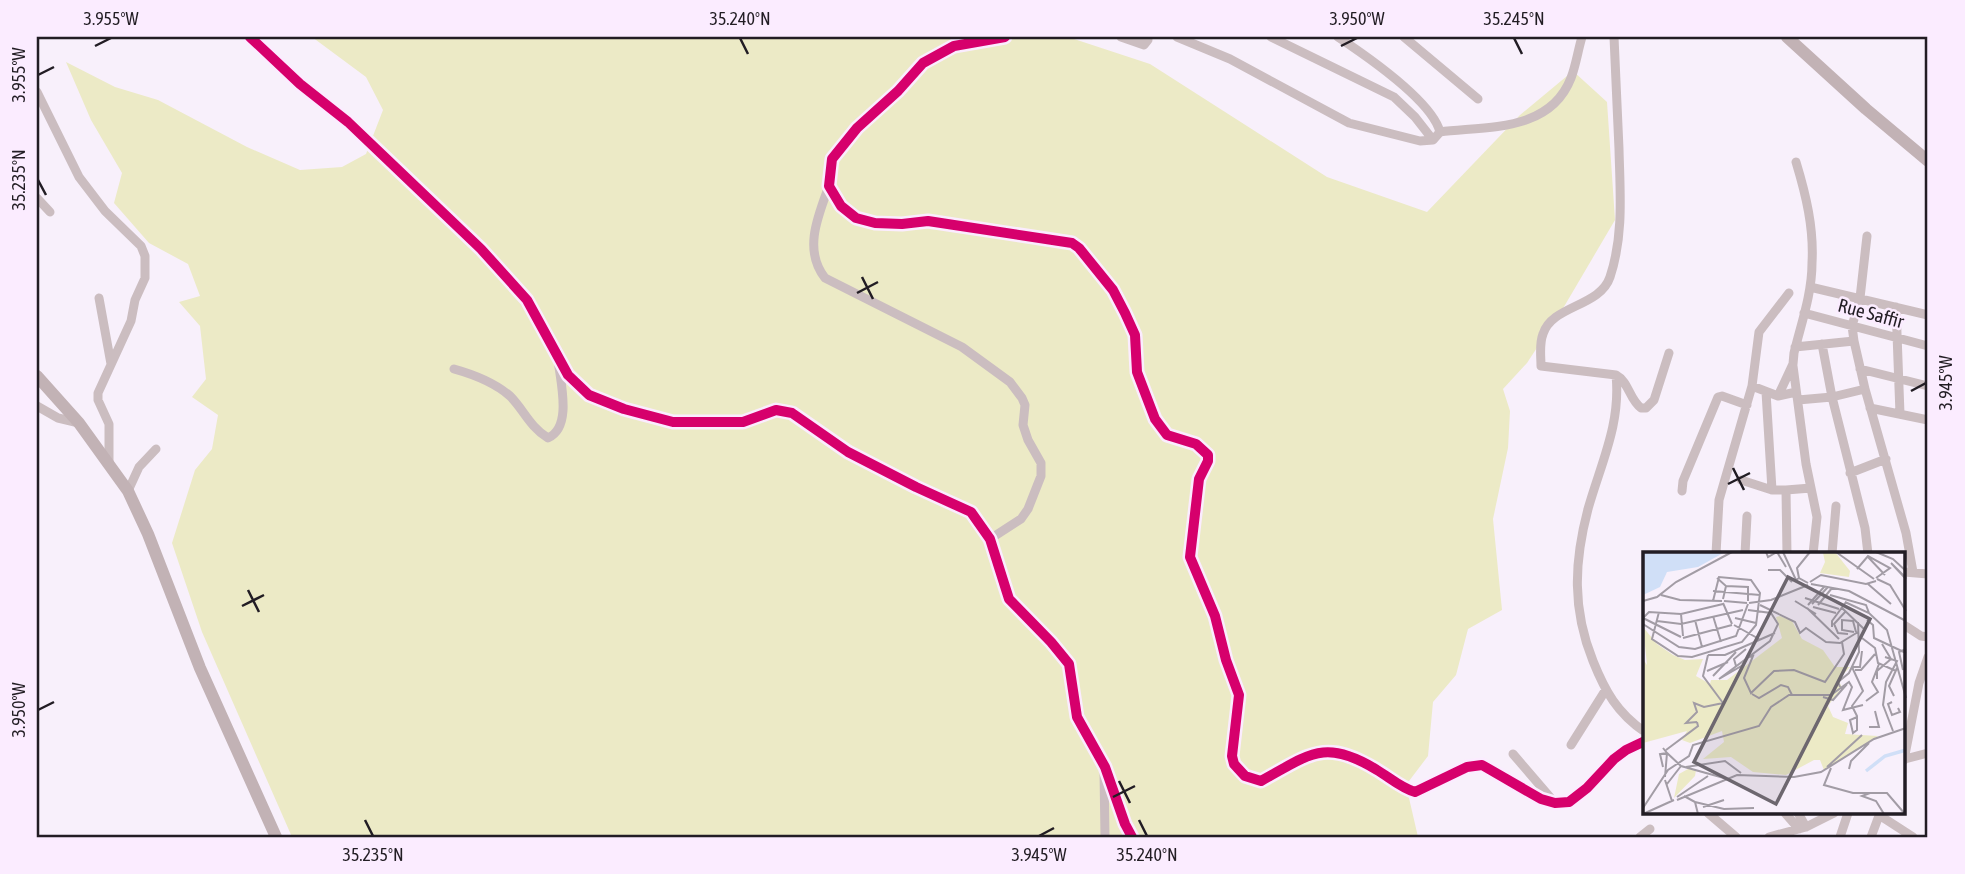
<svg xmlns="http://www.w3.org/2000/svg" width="1965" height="874" font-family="'Asap Condensed',sans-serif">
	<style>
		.green { fill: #eceac6 }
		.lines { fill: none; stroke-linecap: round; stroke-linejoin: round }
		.street { stroke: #cbbdc0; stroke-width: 9 }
		.secondary { stroke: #c2b2b5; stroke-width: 12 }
		.cycleway-casing { stroke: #fbecff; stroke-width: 15 }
		.cycleway { stroke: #d6006c; stroke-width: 10 }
		.ticks { fill: none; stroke: #221d24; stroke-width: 2.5 }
		.labels { text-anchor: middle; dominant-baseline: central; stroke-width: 5; stroke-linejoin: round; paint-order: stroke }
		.street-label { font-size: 19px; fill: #221d24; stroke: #fbecff }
		.inset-river { fill: none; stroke: #d0dff7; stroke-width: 3.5 }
		.inset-road { fill: none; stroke: #a29ca5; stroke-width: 2 }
		.view { fill: #6d676f; fill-opacity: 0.15; stroke: #6d676f; stroke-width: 3.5 }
		.inset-edge { fill: none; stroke: #221d24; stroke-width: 3.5 }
		.neatline { fill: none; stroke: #221d24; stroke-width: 2.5 }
		.ticks-label { font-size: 18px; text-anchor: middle; fill: #221d24 }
	</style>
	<rect width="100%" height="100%" fill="#f8f0fb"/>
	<path class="green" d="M312,37H1068L1150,64L1327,177L1427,212L1520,115L1573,71L1607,102L1615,220L1565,305L1527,363L1503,389L1510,411L1508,448L1493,519L1502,610L1468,629L1456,675L1433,702L1428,756L1406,785L1418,837H292L202,632L172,543L195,470L212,449L218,415L192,397L206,379L200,326L179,302L200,296L188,264L149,243L114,203L122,173L91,120L66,62L115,87L158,100L247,147L300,170L342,167L366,154L383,110L366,77Z"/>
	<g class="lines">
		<path class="street" d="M250,37L300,84L348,122L481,249L527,300L568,375L589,395L624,409L673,422H743L776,410L792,413L848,452L916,487L971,512L990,539L1009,599L1051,642L1069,664L1077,717L1105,767L1125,824L1132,837
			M1005,37L954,46L923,63L898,91L857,128L832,159L829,186L841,206L856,218L875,223L902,224L928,221L1072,243L1079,248L1113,290L1125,313L1135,335L1137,372L1155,419L1167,435L1196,444L1208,455V461L1199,479L1190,557L1215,616L1226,660L1239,695L1232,756L1234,764L1245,776L1261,781C1310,754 1325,738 1377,770C1389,777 1401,788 1415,792L1467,767L1482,765L1541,799L1555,803L1569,802L1587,788L1614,759L1626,750L1645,741
			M1121,37L1144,45L1148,40L1144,37
			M1177,37L1230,59L1349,123L1420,141L1433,140L1440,132C1488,126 1550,132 1571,78C1576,65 1578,50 1582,37
			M1271,37L1394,97L1415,117L1433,140
			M1338,37C1365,55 1432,101 1440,132
			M1404,37L1478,99
			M1614,37C1616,74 1617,112 1619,149C1620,192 1624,235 1610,277C1600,307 1552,305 1543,334C1539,344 1541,356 1541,366L1616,375C1621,424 1601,463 1588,509C1574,562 1572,609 1593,661C1605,691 1617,713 1645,732
			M37,92L79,177L105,211L141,246L145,256V278L135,300L131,321L98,393V400L109,424V464
			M829,186C818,216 803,250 825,278L962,347L1010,382L1022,398L1025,405L1023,425L1028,440L1041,463V476L1028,509L1021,519L990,539
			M37,198L50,212
			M1867,236L1860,298L1852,326L1854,341L1865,389L1906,533L1913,572
			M1810,287L1928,315
			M99,298L111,364
			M1896,307L1900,414
			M1804,313L1928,346
			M1822,344L1832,397L1865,528L1868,554
			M1795,347L1854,341
			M1793,366L1806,464L1817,517L1813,554
			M454,369C472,374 495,383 510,396C524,410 529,426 548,438C573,427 560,381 558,359
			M1860,369L1928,386
			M1616,375C1629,382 1629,399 1641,408H1646L1654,400L1669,353
			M1752,386L1778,396L1796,392
			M1766,392L1772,490H1786L1787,554
			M1778,396L1793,364L1794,353C1801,324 1812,294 1812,263C1814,228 1806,195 1796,162
			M1798,400L1832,397L1865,389
			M37,406L58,418L79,423
			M1870,408L1928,420
			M1850,473L1886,459
			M1741,480L1772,490
			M1786,490L1811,488
			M128,491L139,467L156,449
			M1682,491L1683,481L1718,397L1722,396L1747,405
			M1716,554L1719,500L1752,386L1759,332L1789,293
			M1745,554L1747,516
			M1832,554L1836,506
			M1904,572L1928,574
			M1904,625L1921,636L1928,637
			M1571,745L1605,691
			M1513,754L1555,803
			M1905,759L1928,753
			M1904,760L1919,683L1928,657
			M1104,772L1105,837
			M1708,813L1736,837
			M1785,813L1799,829
			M1798,813L1806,827
			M1879,815L1913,837
			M1640,837L1650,829
			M1769,837L1806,827L1834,813
			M1840,837L1848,813
			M1871,837L1880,813"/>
		<path class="secondary" d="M1787,37L1866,109L1928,161
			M37,376L79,423L128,491L148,534L200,668L276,837"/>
		<g class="cycleway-casing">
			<path id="cycleway" d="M250,37L300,84L348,122L481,249L527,300L568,375L589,395L624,409L673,422H743L776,410L792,413L848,452L916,487L971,512L990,539L1009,599L1051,642L1069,664L1077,717L1105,767L1125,824L1132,837
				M1005,37L954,46L923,63L898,91L857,128L832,159L829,186L841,206L856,218L875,223L902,224L928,221L1072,243L1079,248L1113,290L1125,313L1135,335L1137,372L1155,419L1167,435L1196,444L1208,455V461L1199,479L1190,557L1215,616L1226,660L1239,695L1232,756L1234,764L1245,776L1261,781C1310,754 1325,738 1377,770C1389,777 1401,788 1415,792L1467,767L1482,765L1541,799L1555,803L1569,802L1587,788L1614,759L1626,750L1645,741"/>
		</g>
		<use href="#cycleway" class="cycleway"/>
	</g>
	<path class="ticks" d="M740,38L748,54M1514,38L1522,54M95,46L111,38M1341,46L1357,38M38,75L54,67M38,180L46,195M862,277L873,299M857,293L878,282M1911,391L1926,383M1733,468L1744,490M1728,484L1750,473M248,590L259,612M242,606L264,595M38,710L54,702M1119,781L1130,803M1113,797L1135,786M365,820L373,836M1139,820L1147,836M1039,836L1054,828"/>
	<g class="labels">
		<g class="street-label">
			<text transform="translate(1871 313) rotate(15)">Rue Saffir</text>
		</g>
	</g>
	<g transform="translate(1643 552)">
		<rect width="262" height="262" fill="#f8f0fb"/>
		<path d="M192,0L207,19L206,25L177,21L182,10L180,1ZM137,64L149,69L159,87L180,98L192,115H207L195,128L199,135L185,154L190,165L205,171L202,182L235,184L181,218L177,208H171L143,223L110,220L88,205L60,207L81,190L79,179L47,191L39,188L44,179L0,191V107L4,113L0,75L14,92L30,103L42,108L60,107L53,124L67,132L68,128H84L139,86L133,65ZM45,217L53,218L52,224L31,246L36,222Z" fill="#eceac6"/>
		<path d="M0,0H82L55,15L24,20L17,35L0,43Z" fill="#d0dff7"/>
		<path class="inset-river" d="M223,219L242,204L263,198"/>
		<path class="inset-road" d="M123,0L125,5L134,0L143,15M140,0L153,28L156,26M193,0L231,27M233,0L250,7L263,19M225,5L242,23M214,17L225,4L247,16L233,26M125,18H137L149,30M74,26L83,34L80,47M263,26L248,11L263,27M234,27L247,33L263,59M167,30L178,23L223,32L233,29M165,31L156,26L154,16L167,0M168,32L206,39L263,69M225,32L248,52M83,34L105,35V49M70,39L117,43M18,43L37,48L79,49M187,43L223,53L226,61M162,46L196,57M0,49L14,45L33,30L89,0M81,49L104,51M152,49L173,62M202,50L226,61L244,78L263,146M80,51L89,72M106,51L128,48L165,33M169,52L185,35M117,53L152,70L157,81L163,76L183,90L197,91L215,80M165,53L181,35M175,53L189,36M170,55L193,61M198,55L221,77M164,56L196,87M203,59L191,72L195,81L205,82M16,60L9,87L35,104L49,105L99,90L113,73L117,41L108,28L76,25L70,49M38,62L40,84M70,64L78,90M0,66L6,60L38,62L80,52M0,66L38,85M92,66L113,71M52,68L59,95M224,68L230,73L231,86L263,101M14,69L38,72L100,58M0,72L36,95L52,97L93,84L105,52M91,73L116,87M189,75V69L203,50M211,80L199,78V68L210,69L213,80M40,86L89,73M219,86L232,96L235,111L253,119M65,103H82L132,81M106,105L110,104L101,126L108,141L131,119L151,118L182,130L201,102L199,90M242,105L254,109L243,130L240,153L250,179M102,110L100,113L76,127L127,89L135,72L128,61L105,58M93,114L91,107L103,97M209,115L220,139L209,154L214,164V178L210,181L207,168L214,165M210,115H217L219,99M212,118H218L232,102M260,118L256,100L263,97M64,119L85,110M70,124L93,100M234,127V119L248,107L239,92M197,135L195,130L206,121L216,100L215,70M109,142L116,146L138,133L145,135L149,143M251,144L246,134L254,116M180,145L190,148L204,132M223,149L235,140L229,130L236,112M249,150L245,152L249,163L257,160L255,156M54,170L43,171L54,160L51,151L61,155L80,151L60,124L65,103M226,175H236L232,159M20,196L24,201L17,202L20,215M23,198L55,174L54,170M43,215L82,209L98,221M184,215L219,183M188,216L181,233L210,241H244L262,262M206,217L208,209L226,191M22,225L24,201L38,214L81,226M22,228L29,249M24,232L38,214M227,241L219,244L233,249L241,262M41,244L52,250L55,262M34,245L65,224M34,248L94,223L151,225L178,220L231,187L263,176M52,250L81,257L111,256M60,255L81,248M0,256L25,218L46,204L50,193L116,174L128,155L146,143H188L206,130L209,135L200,158L220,153M0,262L31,248"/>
		<path class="view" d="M145,25L227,67L133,252L51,210Z"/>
		<rect width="262" height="262" class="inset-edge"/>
	</g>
	<rect width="1965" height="874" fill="none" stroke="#fbecff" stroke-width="77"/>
	<rect x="38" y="38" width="1888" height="798" class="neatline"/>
	<g class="ticks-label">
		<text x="111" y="25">3.955°W</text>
		<text x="740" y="25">35.240°N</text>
		<text x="1357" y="25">3.950°W</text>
		<text x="1514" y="25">35.245°N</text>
		<text transform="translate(19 75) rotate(-90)" y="6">3.955°W</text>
		<text transform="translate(19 180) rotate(-90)" y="6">35.235°N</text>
		<text transform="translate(1946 383) rotate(-90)" y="6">3.945°W</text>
		<text transform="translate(19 710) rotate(-90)" y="6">3.950°W</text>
		<text x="373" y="861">35.235°N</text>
		<text x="1039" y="861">3.945°W</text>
		<text x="1147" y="861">35.240°N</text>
	</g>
</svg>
